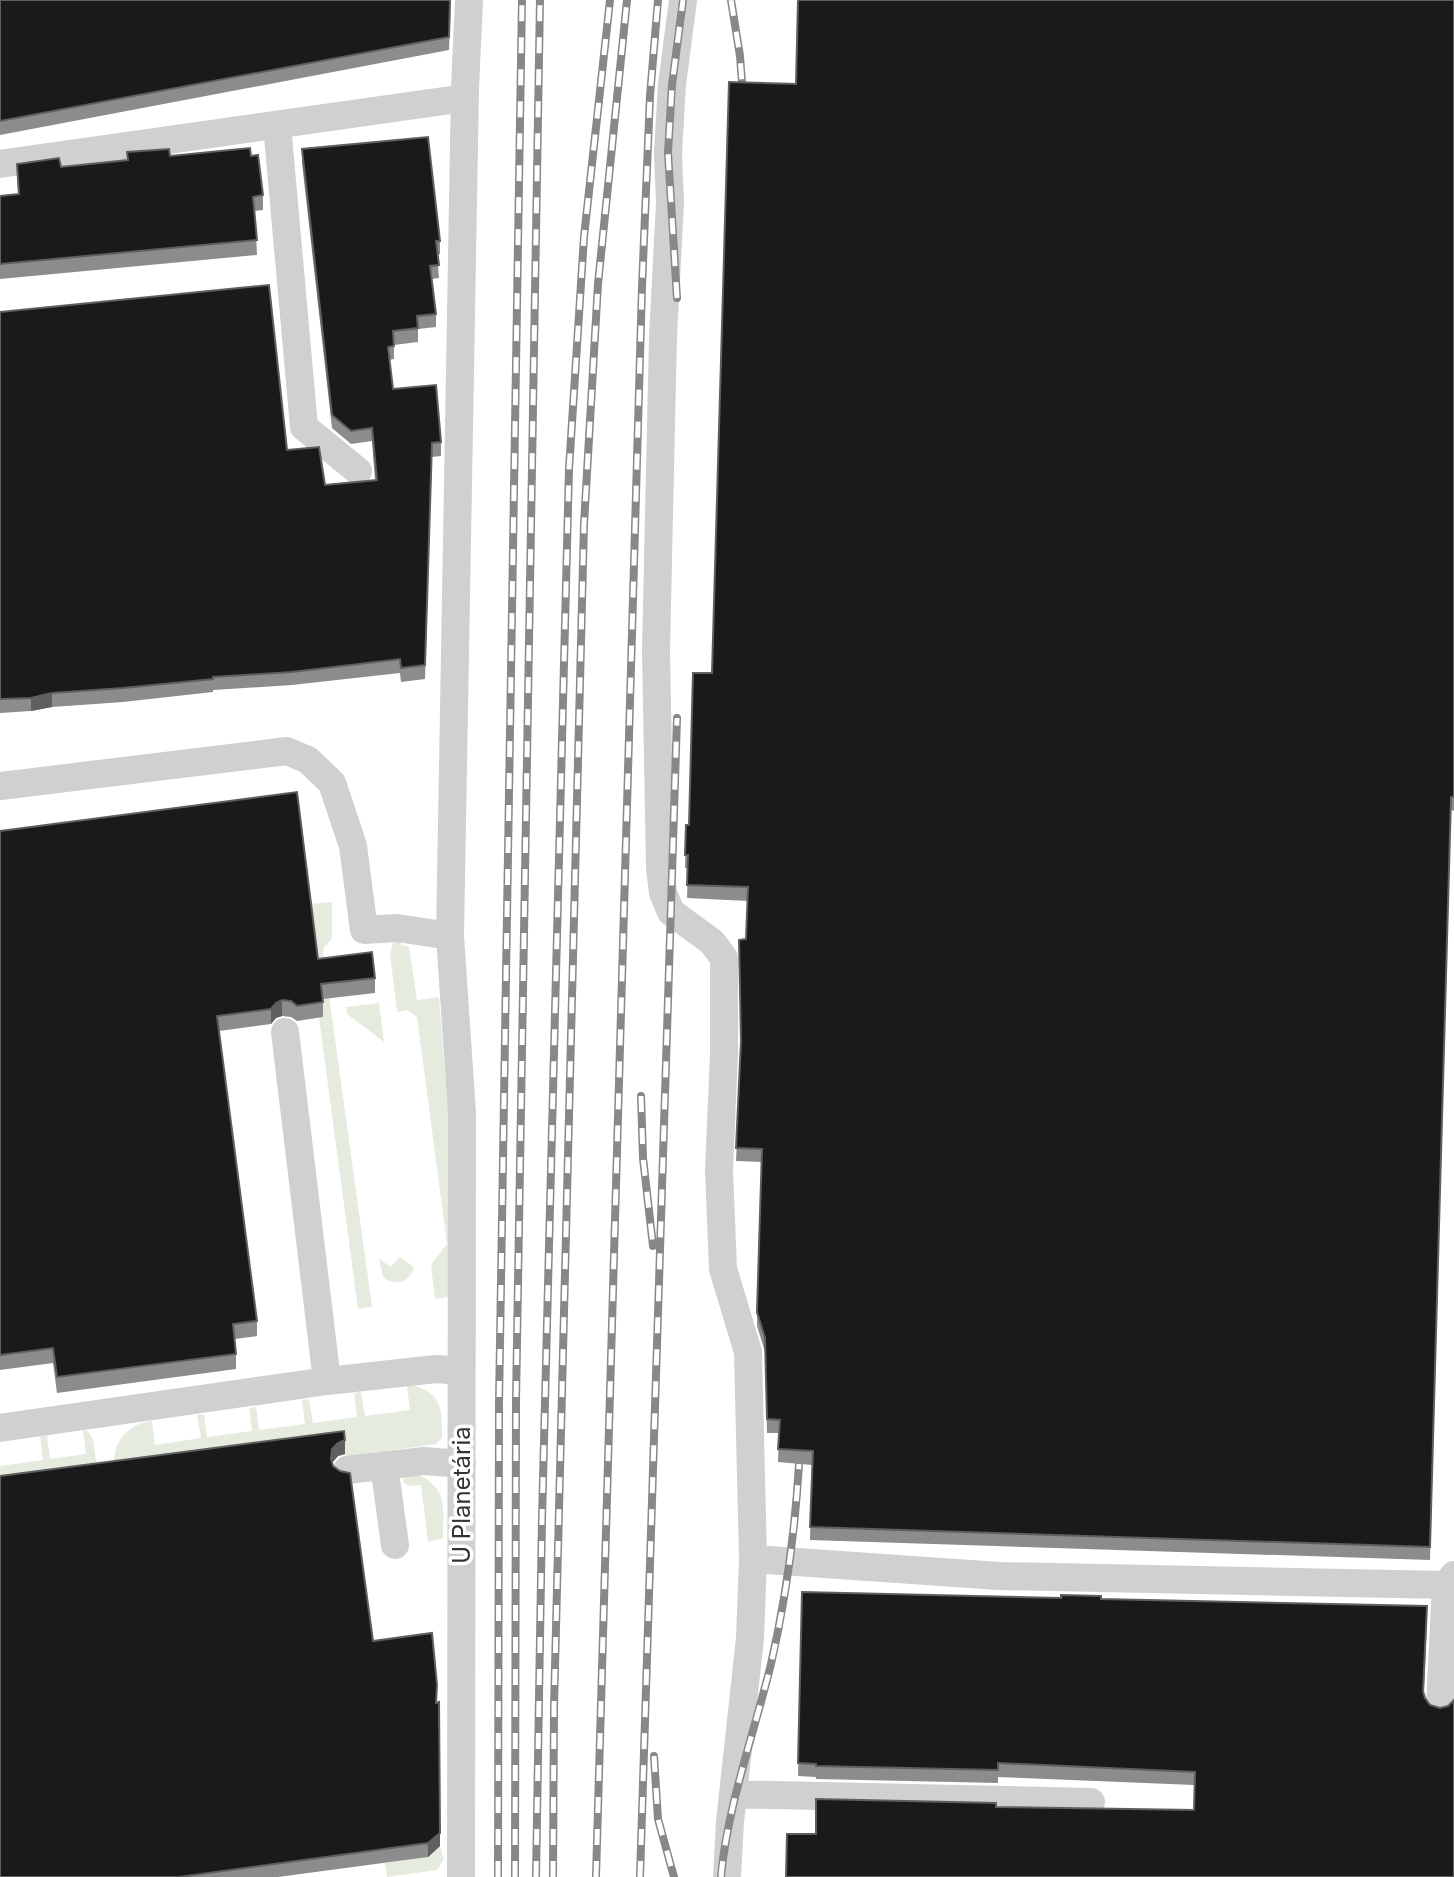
<svg xmlns="http://www.w3.org/2000/svg" width="1454" height="1877" font-family="Inter,sans-serif">
	<style>
		.green { fill: #e5ecdf }
		.lines { fill: none; stroke-linecap: round; stroke-linejoin: round }
		.minor { stroke: #d0d0d0; stroke-width: 28 }
		.rail-casing { stroke: #888; stroke-width: 8 }
		.rail { stroke: #fff; stroke-width: 5; stroke-dasharray: 16; stroke-linecap: butt }
		.wall { fill: #8c8c8c }
		.shaded-wall { fill: #5f5f5f }
		.building { fill: #1a1a1a; stroke: #5f5f5f; stroke-width: 2 }
		.labels { text-anchor: middle; dominant-baseline: central; stroke-width: 7; stroke-linejoin: round; paint-order: stroke }
		.street-label { font-size: 24px; fill: #333; stroke: #fff }
	</style>
	<rect width="100%" height="100%" fill="#fff"/>
	<path class="green" d="M332,902V939L324,947L323,952L372,1307L358,1309L319,1018L323,1017L309,904Z
		M402,938L401,945L409,947L417,1000L439,997L450,1133L448,1297L435,1299L431,1265L447,1244L417,1017L407,1010L397,1012L390,954L393,943Z
		M379,1003L384,1042L347,1014L346,1007Z
		M399,1257L414,1267C409,1283 396,1287 383,1277L379,1259L391,1267Z
		M412,1385C443,1394 442,1409 442,1438L436,1444L345,1457L344,1445L114,1464C114,1440 128,1424 152,1421L155,1445L201,1438L197,1415L204,1414L207,1437L252,1431L249,1408L256,1407L259,1430L305,1424L302,1400L309,1399L313,1423L357,1417L354,1393L361,1392L365,1416L410,1410L407,1386Z
		M83,1430L88,1431L93,1439L98,1476L0,1489V1466L43,1460L40,1436L47,1435L50,1459L86,1454Z
		M419,1475C449,1489 443,1510 443,1539L428,1541L421,1485L409,1486L403,1482L404,1476Z
		M440,1846L444,1859L437,1870L387,1877L385,1863L428,1857Z"/>
	<g class="lines">
		<path class="minor" d="M683,0L672,85L668,153L670,203L663,336L656,650L660,868L663,893L671,912L712,942L724,958V1054L719,1170L723,1269L748,1352L753,1559L750,1638L730,1822L727,1877
			M277,125L304,427L358,471
			M0,164L465,98
			M0,786L287,751L308,760L332,783L353,846L364,930L397,928L450,936
			M285,1032L327,1381
			M0,1428L327,1381L436,1369L461,1371
			M384,1465L395,1545
			M347,1470L424,1461L462,1464
			M753,1559L999,1576L1446,1585L1454,1575
			M1440,1705L1446,1585
			M733,1794L1091,1802
			M461,1877L462,1113L450,936L465,88L469,0"/>
		<g class="rail-casing">
			<path id="rail" d="M731,0L740,56L743,96
				M677,298L668,153L672,85L683,0
				M641,1096L643,1158L653,1246
				M654,1756L658,1819L674,1877
				M498,1877L499,1404L522,0
				M515,1877L516,1400L540,0
				M536,1877L542,1519L569,469L584,237L610,0
				M553,1877L554,1707L584,524L598,284L627,0
				M596,1877L642,287L650,96L658,0
				M640,1877L677,718
				M721,1877C727,1808 754,1733 771,1664C786,1598 795,1532 799,1464"/>
		</g>
		<use href="#rail" class="rail"/>
	</g>
	<path class="wall" d="M0,0H451L449,50L0,135Z
		M1454,0V811L1451,810L1430,1560L810,1540L812,1465L778,1462L779,1433H767L765,1352L757,1326L762,1162L736,1161L748,901L687,898L688,868H685L686,825H689L712,673L796,84Z
		M302,149L440,241V254L437,255L439,278L432,279L436,314V327L418,329V342L394,345V359L389,360L393,389L441,442V456L432,457L425,679L401,682L400,673L292,685L213,690V692L123,702L52,707L31,711L0,713V312L287,450L325,485L375,480L372,441L351,444L332,428L302,163Z
		M127,152L170,156H251L263,195V210L255,211L257,255L0,279V196L18,194L17,164L61,167L127,160Z
		M0,831L318,959L375,978V993L323,999V1017L297,1021L291,1017L282,1016L276,1018L271,1024L219,1031L257,1321V1336L235,1339L236,1354V1369L57,1393L53,1363L0,1370Z
		M345,1454L338,1456L332,1463L373,1641L436,1703L440,1846L428,1857L278,1877H0V1476Z
		M802,1592L1101,1599L1427,1620L1424,1693L1454,1877L816,1834L996,1807L1194,1810V1785L998,1777V1783L816,1779V1777L798,1776Z"/>
	<path class="shaded-wall" d="M52,693V707L31,711V698Z
		M282,1000V1016L276,1018L271,1024V1009L276,1003Z
		M345,1440V1454L338,1456L332,1463L331,1459L332,1449L338,1443Z
		M440,1833V1846L428,1857V1843Z"/>
	<path class="building" d="M0,0H450L449,37L0,121Z
		M798,0H1454V797H1451L1430,1547L810,1527L813,1451L778,1449L780,1420L767,1419L765,1338L757,1312L762,1149L736,1148L741,1041L739,940L746,939L748,887L687,885L688,855H685L686,825H689L693,673H712L729,82L796,84Z
		M428,137L440,241H436L439,265L430,266L436,314L417,316L418,328L393,331L394,346L388,347L393,389L436,385L441,442L432,443L425,665L401,668L400,659L292,672L213,677V679L123,688L52,693L31,698L0,699V312L269,285L287,450L319,447L325,485L377,480L372,428L351,431L332,415L302,149Z
		M250,148L251,156L258,155L263,195L253,197L257,240L0,264V196L19,194L17,164L59,158L61,167L128,160L127,152L169,149L170,156Z
		M297,792L318,959L372,952L375,978L321,984L323,1002L297,1006L291,1001L282,1000L276,1003L271,1009L217,1016L257,1321L233,1324L236,1354L57,1377L53,1348L0,1355V831Z
		M344,1431L345,1440L338,1443L332,1449L331,1459L333,1466L340,1471L350,1473L373,1641L432,1633L437,1685L436,1703L439,1702L440,1833L428,1843L179,1877H0V1476Z
		M802,1592L1061,1598V1595L1101,1596V1599L1427,1606L1423,1691L1425,1698L1430,1705L1440,1708L1448,1706L1454,1700V1877H786L787,1834H816V1799L996,1803V1807L1194,1810L1195,1772L998,1763V1770L816,1766V1764L798,1763Z"/>
	<g class="labels">
		<g class="street-label">
			<text transform="translate(461 1495) rotate(-90)">U Planetária</text>
		</g>
	</g>
</svg>
